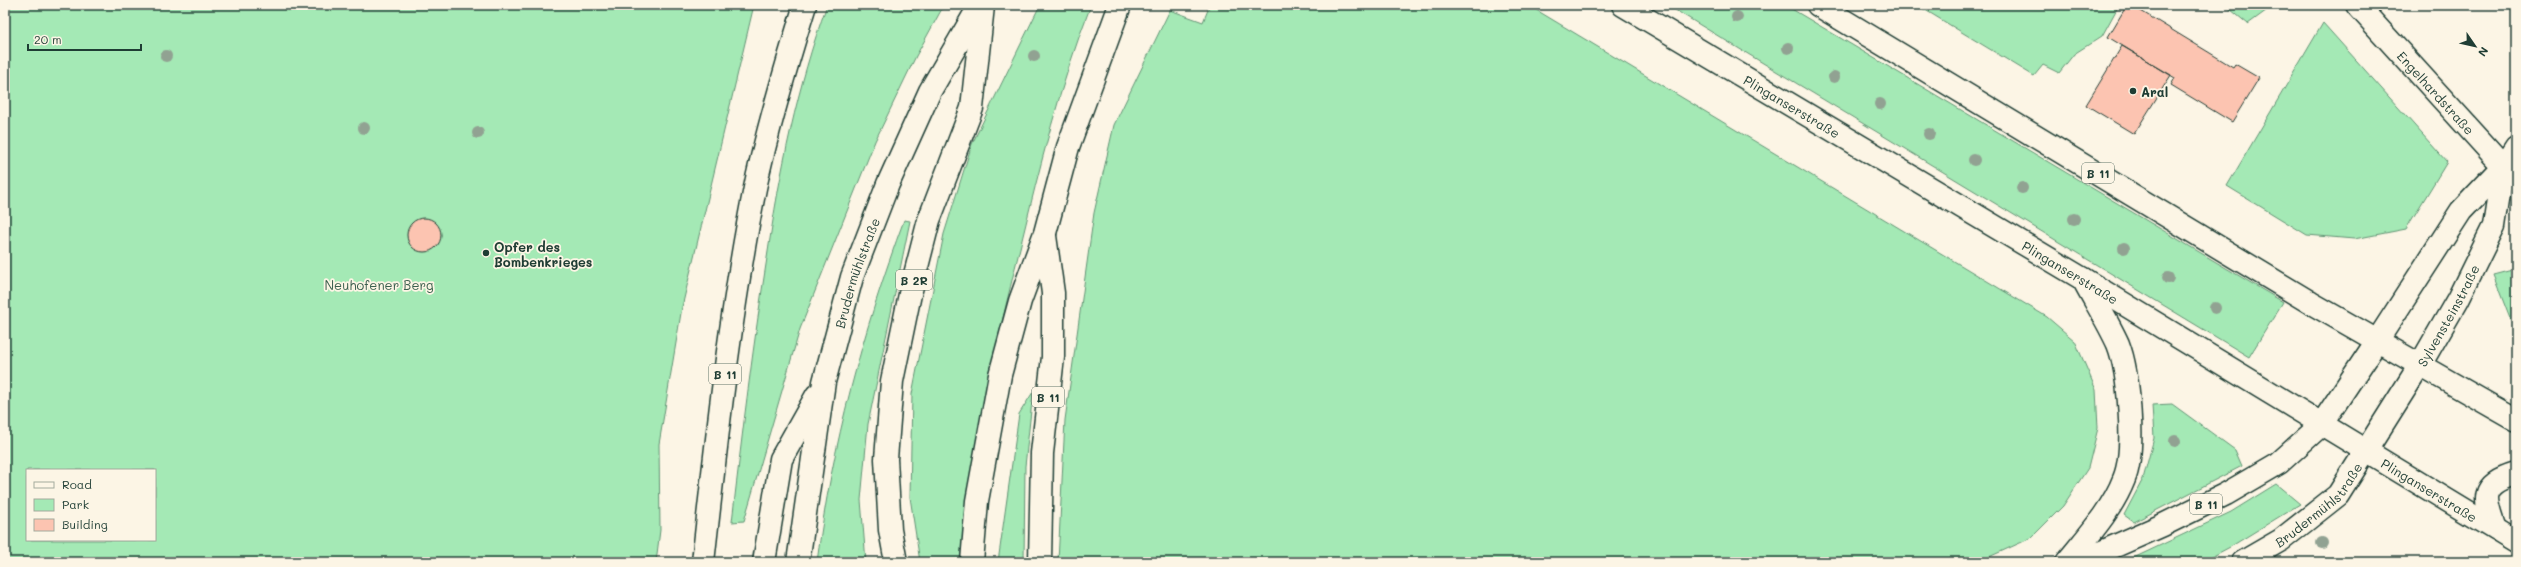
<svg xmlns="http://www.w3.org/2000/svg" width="2521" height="567" font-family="Mali,sans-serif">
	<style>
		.green { fill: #a4e9b5; stroke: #629374; fill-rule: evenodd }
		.building { fill: #fcc4b1; stroke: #1f3d34 }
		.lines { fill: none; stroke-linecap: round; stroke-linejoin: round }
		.minor-casing { stroke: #1f3d34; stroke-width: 25 }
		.major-casing { stroke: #1f3d34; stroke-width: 25 }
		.highway-casing { stroke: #1f3d34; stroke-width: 25 }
		.minor { stroke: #fcf5e5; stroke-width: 22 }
		.major { stroke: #fcf5e5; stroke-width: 22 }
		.highway { stroke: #fcf5e5; stroke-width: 22 }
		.tree { fill: #91a292 }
		.poi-dot { fill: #1f3d34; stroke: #fcf5e5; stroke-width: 1.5 }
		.labels { text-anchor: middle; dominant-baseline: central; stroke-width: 3.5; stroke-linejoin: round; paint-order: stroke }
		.shield { fill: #fcf5e5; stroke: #617469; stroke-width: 1 }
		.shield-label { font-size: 12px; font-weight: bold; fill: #1f3d34 }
		.poi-label { font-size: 13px; font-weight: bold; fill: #1f3d34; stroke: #fcf5e5; text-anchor: start }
		.street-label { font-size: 13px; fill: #1f3d34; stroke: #fcf5e5 }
		.park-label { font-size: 13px; fill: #3a5f4e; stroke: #fcf5e5 }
	</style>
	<rect width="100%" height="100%" fill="#fcf5e5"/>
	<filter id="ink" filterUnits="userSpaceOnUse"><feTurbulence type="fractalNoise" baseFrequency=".025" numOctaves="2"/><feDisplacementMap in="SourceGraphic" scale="8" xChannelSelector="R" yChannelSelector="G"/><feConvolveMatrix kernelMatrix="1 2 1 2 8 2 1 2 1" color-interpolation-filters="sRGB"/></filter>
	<g filter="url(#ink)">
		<path class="green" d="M5,5H754L682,307L659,444L660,530L656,562H5ZM27,470H155V540H27Z
			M827,5H944L916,56L875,141L800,329L744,521L732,522C742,434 753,346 767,258C780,172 797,86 827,5Z
			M1040,5H1091C1060,84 1040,166 1020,248C994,351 971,456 960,562H920L910,497L912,394L944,234L972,144Z
			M1210,5H1528L2047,317L2075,341L2096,390L2098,428L2088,468L2063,506L2031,538L1978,562H1058L1065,420L1094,213L1114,125L1170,10L1203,22Z
			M1667,5H1785L2283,302L2249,357Z
			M1917,5H2119L2102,36L2074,54L2059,73L2043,65L2034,76Z
			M2225,5H2274L2248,24Z
			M2323,23L2447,162L2406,229L2354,239L2307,235L2227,186Z
			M904,220L910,221L868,424L861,500L866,562H817C832,446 863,330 904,220Z
			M2516,269V334L2493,275Z
			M1033,392L1025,466L1024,562H998L1019,414Z
			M2172,404L2235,450L2242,466L2134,522L2124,515L2143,479L2154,438L2152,405Z
			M2276,484L2300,504L2230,547L2202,562H2125L2231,512Z"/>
		<path class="building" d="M2127,5H2131L2233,67L2235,64L2259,78L2232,122L2171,85L2175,78L2108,37Z
			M2122,46L2171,75L2134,134L2086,105Z
			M407 235a17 17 0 1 1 34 0a17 17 0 1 1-34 0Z"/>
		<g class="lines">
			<g class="minor-casing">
				<g id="minor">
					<path id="s1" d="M2357,5L2516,180"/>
					<path d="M2377,341L2461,211L2503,167L2516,147"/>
					<path id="s2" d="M2420,365L2458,299L2494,226L2503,167"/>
				</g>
			</g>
			<g class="major-casing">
				<g id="major">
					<path id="s3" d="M1623,5L2083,279L2516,542"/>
					<path d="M1818,5L2311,303L2516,420"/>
					<path d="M2321,425L2377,341"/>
					<path d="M2495,529C2484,499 2479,485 2516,474"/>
					<path d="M703,562C717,437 730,312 755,188C768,126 786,66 805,5"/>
					<path id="s4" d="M2243,562L2281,540L2338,495L2420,365"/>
				</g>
			</g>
			<g class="highway-casing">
				<g id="highway">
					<path d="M764,562L781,459L817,395"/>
					<path id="s5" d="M798,562L824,382L852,277L888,184L930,91L980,5"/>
					<path d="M896,562L890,530L886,459L892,381L910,294L929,220L972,108L983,6"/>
					<path d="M972,562L977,501L1000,375L1020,301L1045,233L1068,147L1120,5"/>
					<path d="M1040,562L1042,453L1053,357V293L1045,236"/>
					<path d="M2067,562C2088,536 2112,510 2124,479C2136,451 2129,372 2118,344C2108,322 2094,300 2083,279"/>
					<path d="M2079,562L2163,525L2226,494L2279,463L2321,425"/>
				</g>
			</g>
			<use href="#minor" class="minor"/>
			<use href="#major" class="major"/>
			<use href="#highway" class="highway"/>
		</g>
		<g class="tree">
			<circle cx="1737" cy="17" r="6"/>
			<circle cx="1788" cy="48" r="6"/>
			<circle cx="166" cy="56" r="6"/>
			<circle cx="1034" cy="56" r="6"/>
			<circle cx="1834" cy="77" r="6"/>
			<circle cx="1880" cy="104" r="6"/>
			<circle cx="364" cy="128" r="6"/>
			<circle cx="478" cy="133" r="6"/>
			<circle cx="1929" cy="134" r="6"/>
			<circle cx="1974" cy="160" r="6"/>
			<circle cx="2022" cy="188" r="6"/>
			<circle cx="2074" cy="219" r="6"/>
			<circle cx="2124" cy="248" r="6"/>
			<circle cx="2168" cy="278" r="6"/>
			<circle cx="2215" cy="308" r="6"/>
			<circle cx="2175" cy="441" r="6"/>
			<circle cx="2322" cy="543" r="6"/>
		</g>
	</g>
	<g class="poi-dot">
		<circle cx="2133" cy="91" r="4"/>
		<circle cx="486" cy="253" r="4"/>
	</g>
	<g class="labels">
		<g class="shield">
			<rect x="2082" y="163" width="32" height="20" rx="3"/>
			<rect x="896" y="270" width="36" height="20" rx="3"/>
			<rect x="709" y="364" width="32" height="20" rx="3"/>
			<rect x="1032" y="387" width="32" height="20" rx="3"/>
			<rect x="2190" y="494" width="32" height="20" rx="3"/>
		</g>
		<g class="shield-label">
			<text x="2098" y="173">B 11</text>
			<text x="914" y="280">B 2R</text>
			<text x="725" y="374">B 11</text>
			<text x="1048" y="397">B 11</text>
			<text x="2206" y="504">B 11</text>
		</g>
		<g class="poi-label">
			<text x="2141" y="91">Aral</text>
			<text x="494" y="246">Opfer des<tspan x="494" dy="15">Bombenkrieges</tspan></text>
		</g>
		<g class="street-label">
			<text stroke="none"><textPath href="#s1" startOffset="118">Engelhardstraße</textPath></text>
			<text stroke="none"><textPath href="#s3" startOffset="197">Plinganserstraße</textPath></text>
			<text stroke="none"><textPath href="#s3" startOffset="521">Plinganserstraße</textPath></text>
			<text stroke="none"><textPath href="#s5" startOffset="296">Brudermühlstraße</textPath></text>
			<text stroke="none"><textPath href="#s2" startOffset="57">Sylvensteinstraße</textPath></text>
			<text stroke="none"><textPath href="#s3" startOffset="941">Plinganserstraße</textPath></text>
			<text stroke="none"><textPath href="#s4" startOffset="96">Brudermühlstraße</textPath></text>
		</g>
		<g class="park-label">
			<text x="379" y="284">Neuhofener Berg</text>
		</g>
	</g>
	<rect width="2521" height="567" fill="none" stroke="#fcf5e5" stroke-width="20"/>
	<rect x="10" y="10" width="2501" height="547" fill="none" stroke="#1f3d34" stroke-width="1.5" filter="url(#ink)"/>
	<rect x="26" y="469" width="130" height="72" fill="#fcf5e5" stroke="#a4ab9e"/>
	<rect x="34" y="482" width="20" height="6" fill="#fcf5e5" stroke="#a4ab9e"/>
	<text x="62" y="489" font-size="12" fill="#1f3d34">Road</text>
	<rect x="34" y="499" width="20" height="12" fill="#a4e9b5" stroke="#a4ab9e"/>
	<text x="62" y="509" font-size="12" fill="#1f3d34">Park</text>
	<rect x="34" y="519" width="20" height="12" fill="#fcc4b1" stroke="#a4ab9e"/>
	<text x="62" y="529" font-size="12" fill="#1f3d34">Building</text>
	<g transform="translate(2475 46) rotate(124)" stroke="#fcf5e5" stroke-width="3" paint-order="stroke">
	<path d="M0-3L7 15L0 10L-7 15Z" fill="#1f3d34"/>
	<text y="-6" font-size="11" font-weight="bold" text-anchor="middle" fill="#1f3d34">N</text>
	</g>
	<path d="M28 44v6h113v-6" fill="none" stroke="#1f3d34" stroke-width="2"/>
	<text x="34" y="44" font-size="12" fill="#1f3d34" stroke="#fcf5e5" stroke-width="3" paint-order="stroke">20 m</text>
</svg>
